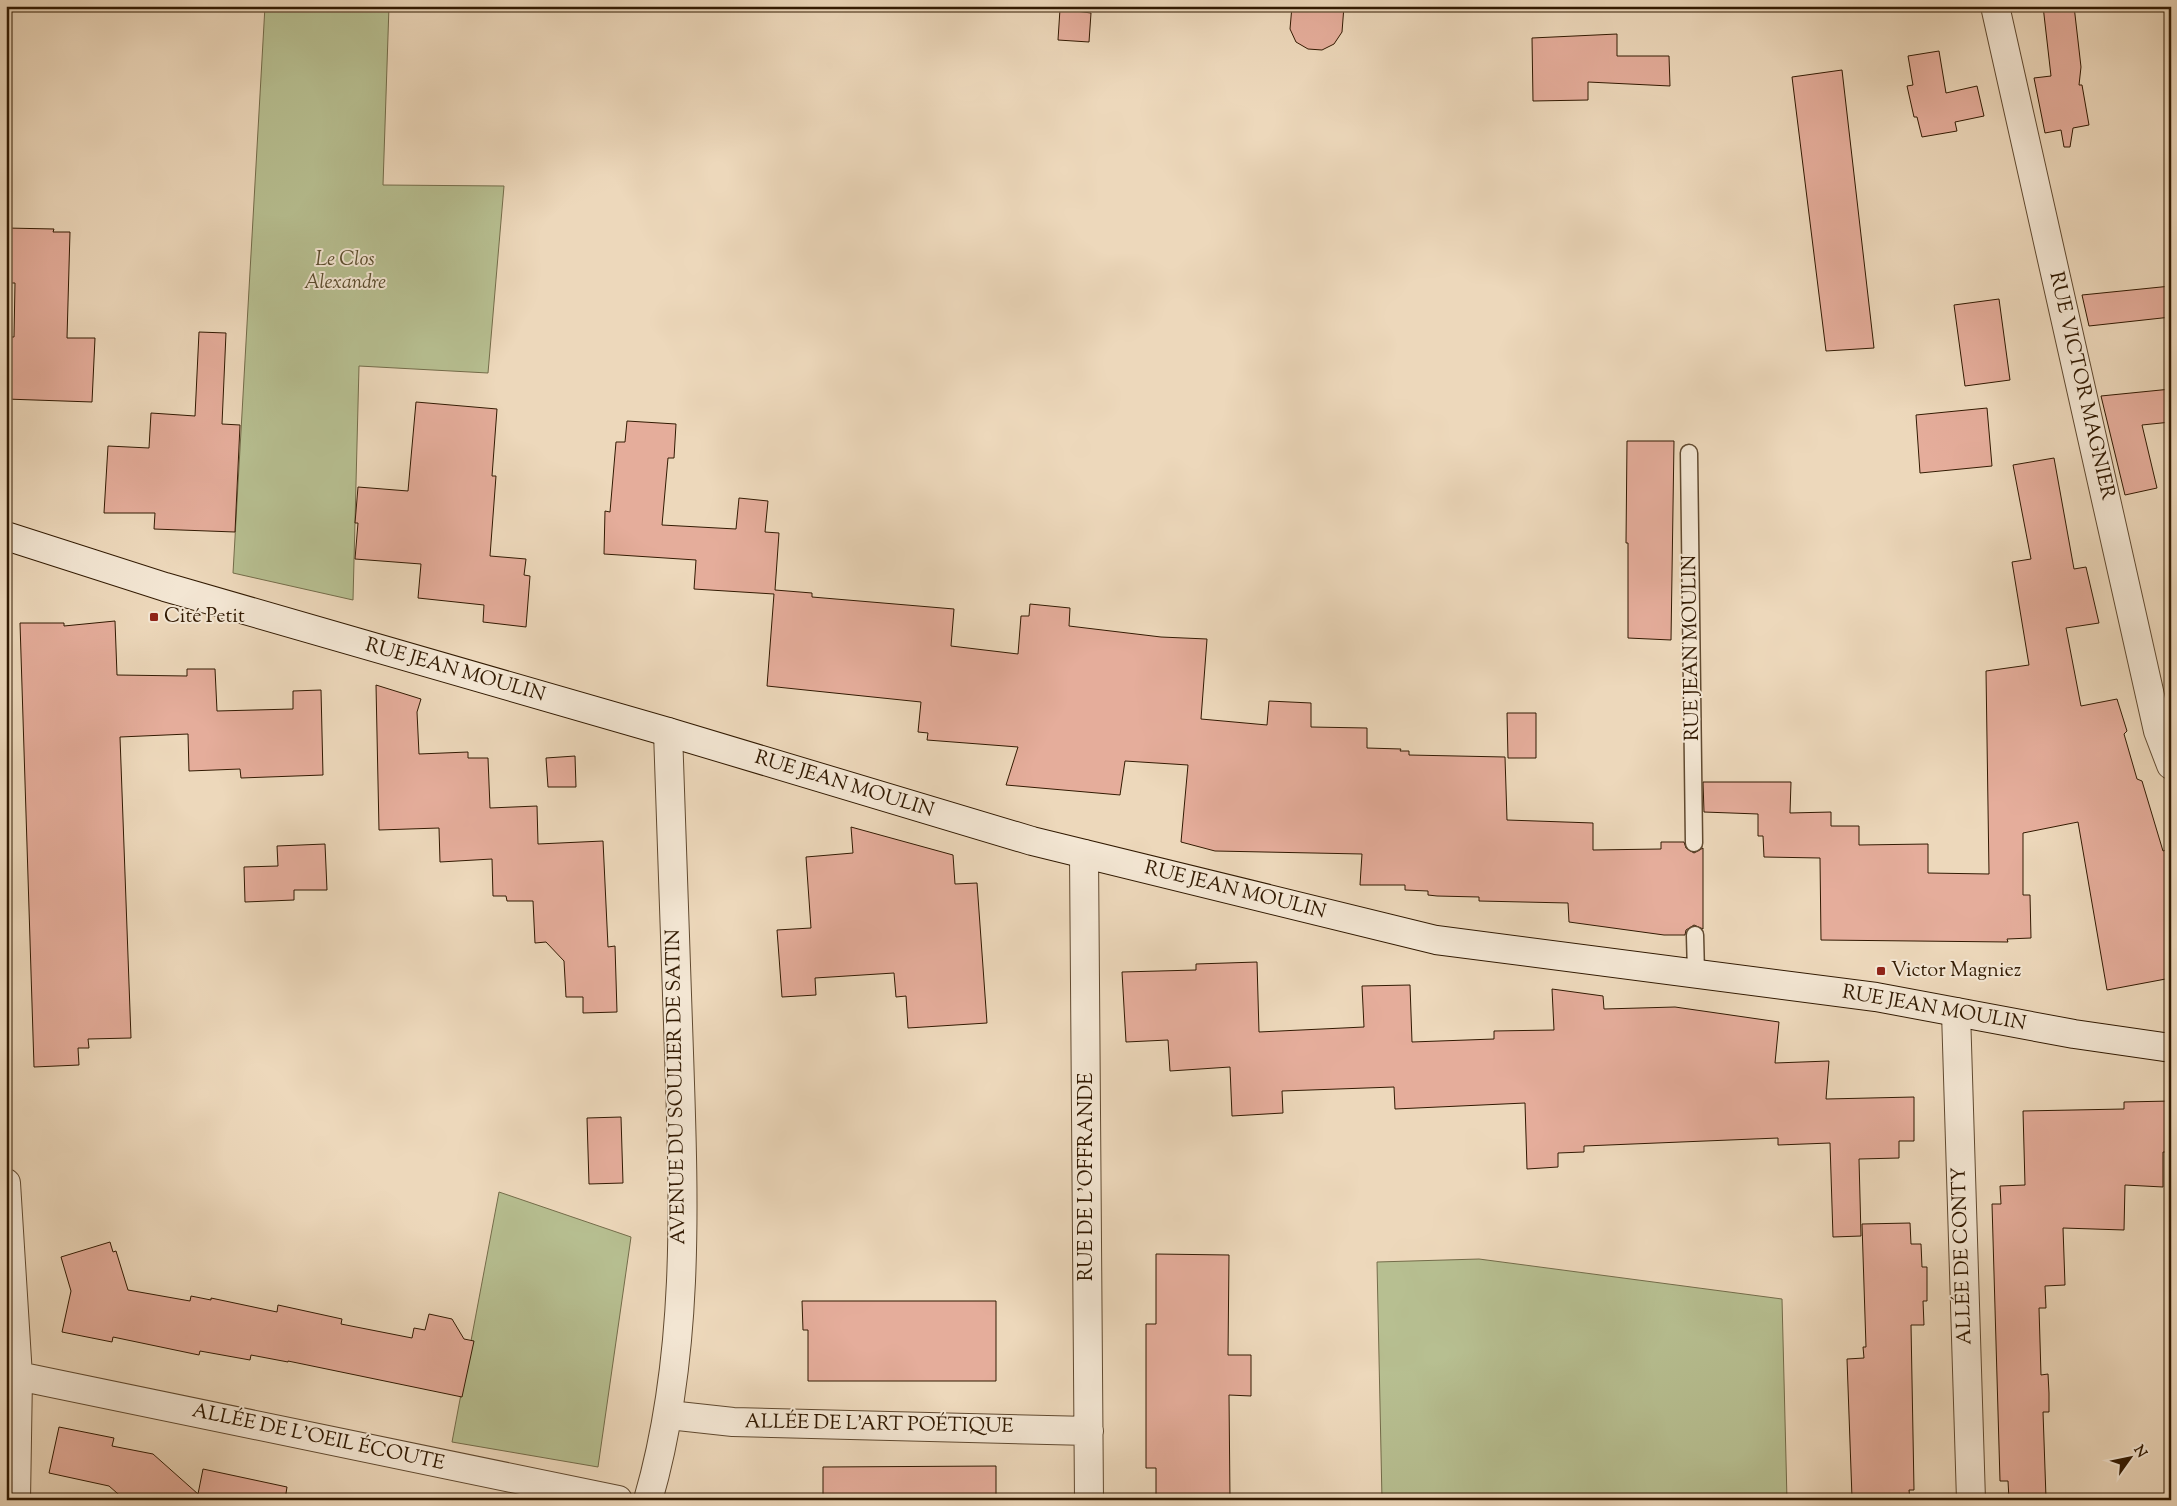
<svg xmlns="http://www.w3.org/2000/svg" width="2177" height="1506" font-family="'Sorts Mill Goudy',serif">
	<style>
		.green { fill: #b7bf91; stroke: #746c4a }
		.building { fill: #e5ad9b; stroke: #321a02 }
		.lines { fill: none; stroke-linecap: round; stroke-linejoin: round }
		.service-casing { stroke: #614a30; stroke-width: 19 }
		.minor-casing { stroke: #614a30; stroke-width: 30 }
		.tertiary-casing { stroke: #614a30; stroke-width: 30 }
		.secondary-casing { stroke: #321a02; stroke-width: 30 }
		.service { stroke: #f3e6d3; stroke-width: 16 }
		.minor { stroke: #f3e6d3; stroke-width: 28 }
		.tertiary { stroke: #f3e6d3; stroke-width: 28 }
		.secondary { stroke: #f3e6d3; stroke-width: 28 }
		.poi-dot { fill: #8f2418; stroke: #f3e6d3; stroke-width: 2 }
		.labels { text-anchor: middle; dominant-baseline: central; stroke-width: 4; stroke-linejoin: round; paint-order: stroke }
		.park-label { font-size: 20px; font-style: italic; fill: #5a4c2d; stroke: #f3e6d3 }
		.street-label { font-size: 20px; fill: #321a02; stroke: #f3e6d3 }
		.poi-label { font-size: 20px; fill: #321a02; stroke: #f3e6d3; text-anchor: start }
	</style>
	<rect width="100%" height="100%" fill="#edd8bb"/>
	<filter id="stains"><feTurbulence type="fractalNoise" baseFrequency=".004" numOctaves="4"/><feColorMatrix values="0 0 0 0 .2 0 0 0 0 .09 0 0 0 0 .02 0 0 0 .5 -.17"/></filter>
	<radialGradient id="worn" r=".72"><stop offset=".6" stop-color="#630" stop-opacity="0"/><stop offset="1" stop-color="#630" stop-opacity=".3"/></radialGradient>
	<path class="green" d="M265,6H389L383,185L504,186L488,373L359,366L353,600L233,573Z
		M499,1192L631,1237L598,1467L452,1442Z
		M1479,1259L1782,1299L1787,1500H1382L1377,1262Z"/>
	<path class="building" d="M1292,6H1344L1342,32L1334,44L1322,50L1308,49L1296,42L1290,29Z
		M2043,6H2074L2081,67L2079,85H2082L2089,125L2073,128L2070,147H2064L2061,130L2045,133L2034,78L2051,76Z
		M1060,9L1091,13L1089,42L1058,40Z
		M1617,34V56H1669L1670,86L1588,82V100L1533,101L1532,38Z
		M1939,51L1946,93L1977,86L1984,116L1955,122L1957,131L1922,137L1917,117H1914L1907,86L1913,85L1908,56Z
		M1842,70L1874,348L1826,351L1792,77Z
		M6,228L54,229L53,232H70L67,338H95L92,402L6,399V337H14L15,283H6Z
		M2171,286V317L2089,326L2082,295Z
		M1999,299L2010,380L1965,386L1954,305Z
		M199,332L226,333L222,424L240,425L235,532L154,529L155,513H104L108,446L149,448L151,413L195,416Z
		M2171,389V422L2142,425L2157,488L2125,495L2101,396Z
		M416,402L497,409L492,476H496L490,556L526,559L524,575L530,576L526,627L483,622L484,605L418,598L421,564L355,559L358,523H355L358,487L408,491Z
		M1987,408L1992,466L1920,473L1916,415Z
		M627,421L676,424L674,458H668L662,525L736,529L739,498L768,501L765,532L779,533L775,590L812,593V597L954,609L951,646L1018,654L1021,616H1029L1030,604L1070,608L1069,626L1161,637L1207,639L1201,719L1267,725L1269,701L1311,703V727L1367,728V748L1401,749L1400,751H1409V755L1505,757L1507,820L1593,823V850L1661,849V842H1684L1686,848L1694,853L1703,848V929L1694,925L1686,930L1685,935H1664L1569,922L1568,903L1479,901V897L1437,896L1428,895V891L1405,890V885H1360L1362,854L1215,851L1181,842L1188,765L1125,761L1120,795L1006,785L1018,747L927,740L928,733L918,732L921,702L767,686L774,594L694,589L696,560L604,554L605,511L610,512L616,442H625Z
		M1627,441H1674L1671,640L1628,638V543H1626Z
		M2054,458L2074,569L2086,567L2099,623L2066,628L2081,706L2117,699L2127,731L2124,734L2137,779L2142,781L2163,851L2171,848V978L2107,990L2078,822L2023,833V895H2030L2031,938L2007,939L2008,942L1821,940L1820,858L1764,857L1763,836H1758V814L1704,812L1703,782H1791L1790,813L1831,812V826H1859V845L1928,844V873L1989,874L1986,671L2029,665L2012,562L2031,559L2013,465Z
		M115,621L117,675L187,676V669H215L217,711L293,709V691L321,690L323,775L241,778L240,769L189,771L188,734L120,737L131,1038L88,1039L89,1048H78L79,1065L34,1067L20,623H64V626Z
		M376,685L421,699L417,712L419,754L468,752V758H488L490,808L537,806L538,844L603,841L608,947L615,946L617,1012L583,1013V997H566L564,961L546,942L535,943L533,901H507L506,896H493L492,859L440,862L439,828L379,830Z
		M1507,713H1536V758H1508Z
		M575,756L576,787H548L546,758Z
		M851,827L953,855L955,884L977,883L987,1023L908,1028L906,996L896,997L894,973L815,978L816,995L782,997L777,930L811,928L806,857L853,853Z
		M325,844L327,890H294V900L245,902L244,867L278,866L277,846Z
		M1257,962L1259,1032L1364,1027L1362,986L1410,985L1412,1042L1494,1039V1031L1554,1030L1552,989L1603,996L1604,1009L1675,1007L1779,1022L1775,1063L1829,1061L1826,1099L1914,1097V1141H1899V1158L1859,1159L1861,1236L1833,1237L1830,1143L1778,1145V1138L1584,1146V1152L1558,1153V1167L1527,1169L1525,1103L1395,1109L1394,1087L1282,1091L1283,1113L1232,1116L1230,1067L1170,1071L1168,1040L1126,1042L1122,972L1196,970V964Z
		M2171,1101V1152H2163V1187L2125,1185L2124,1230L2063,1228L2065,1285L2045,1286L2046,1308H2039L2041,1375L2048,1374L2049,1393V1412H2043L2046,1498L2009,1499L2008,1481H2000L1992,1204H2001L2000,1186L2025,1185L2023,1111L2124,1109V1102Z
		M621,1117L623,1183L589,1184L587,1118Z
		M1910,1223L1911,1244H1921L1922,1267H1927V1301H1923L1924,1325H1911L1914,1490H1909L1910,1500L1852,1498L1847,1359L1864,1358L1863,1347H1866L1862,1224Z
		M110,1242L113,1252L116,1251L128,1290L190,1301L191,1296L211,1300V1298L277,1312L278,1305L342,1319L341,1324L412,1338L414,1328L425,1330L429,1314L452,1319L464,1339L474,1341L462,1397L288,1361V1362L251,1355L250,1360L200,1351L199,1355L113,1337L112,1342L62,1332L71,1291L61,1257Z
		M1156,1254L1229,1255L1228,1355H1251V1396L1229,1395L1230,1500H1156V1468H1146V1324H1156Z
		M802,1301H996V1381H808V1330H803Z
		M59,1427L114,1438L112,1446L153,1454L198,1494L203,1469L287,1487L285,1500H125L109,1486L49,1473Z
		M996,1466V1500H823V1467Z"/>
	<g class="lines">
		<g class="service-casing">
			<path id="service" d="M1689,453L1694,843
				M1695,935L1696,974"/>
		</g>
		<g class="minor-casing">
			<path id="minor" d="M1995,6L2158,731L2171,765
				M1084,854L1089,1500
				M1956,1012L1971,1500
				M6,1183L18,1376L16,1500
				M18,1376L618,1500
				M669,1415L733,1422L1089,1431"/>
		</g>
		<g class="tertiary-casing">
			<path id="tertiary" d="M648,1500C690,1355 684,1202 679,1053C675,946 671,839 668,732"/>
		</g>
		<g class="secondary-casing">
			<path id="secondary" d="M6,536L165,587L668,732L1032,841L1436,940L1876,997L2074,1034L2171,1048"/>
		</g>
		<use href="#service" class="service"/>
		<use href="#minor" class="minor"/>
		<use href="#tertiary" class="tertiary"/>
		<use href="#secondary" class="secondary"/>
	</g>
	<g class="poi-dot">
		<rect x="149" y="612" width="10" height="10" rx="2.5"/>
		<rect x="1876" y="966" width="10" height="10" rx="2.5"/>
	</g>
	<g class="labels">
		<g class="park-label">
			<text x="345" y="260">Le Clos<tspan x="345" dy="23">Alexandre</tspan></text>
		</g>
		<g class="street-label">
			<text transform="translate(2081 386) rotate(77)">RUE VICTOR MAGNIER</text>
			<text transform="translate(1692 648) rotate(-91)">RUE JEAN MOULIN</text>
			<text transform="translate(455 671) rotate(16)">RUE JEAN MOULIN</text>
			<text transform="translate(844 785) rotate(17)">RUE JEAN MOULIN</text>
			<text transform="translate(1235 891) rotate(14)">RUE JEAN MOULIN</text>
			<text transform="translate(1934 1009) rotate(10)">RUE JEAN MOULIN</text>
			<text transform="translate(677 1087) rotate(-91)">AVENUE DU SOULIER DE SATIN</text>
			<text transform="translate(1087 1177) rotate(-90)">RUE DE L'OFFRANDE</text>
			<text transform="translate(1963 1256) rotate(-92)">ALLÉE DE CONTY</text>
			<text transform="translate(879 1425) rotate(1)">ALLÉE DE L'ART POÉTIQUE</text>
			<text transform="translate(318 1438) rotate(12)">ALLÉE DE L'OEIL ÉCOUTE</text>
		</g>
		<g class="poi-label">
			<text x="164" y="617">Cité Petit</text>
			<text x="1891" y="971">Victor Magniez</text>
		</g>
	</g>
	<rect width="2177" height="1506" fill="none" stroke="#edd8bb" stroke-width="25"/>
	<rect x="8" y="8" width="2162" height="1491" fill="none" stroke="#321a02" stroke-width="2.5"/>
	<rect x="12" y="12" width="2152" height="1481" fill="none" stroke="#321a02"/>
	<g transform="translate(2130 1458) rotate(57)" stroke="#f3e6d3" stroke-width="4" paint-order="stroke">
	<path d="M0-4L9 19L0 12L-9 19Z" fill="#321a02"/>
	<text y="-8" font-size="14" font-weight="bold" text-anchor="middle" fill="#321a02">N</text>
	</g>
	<rect width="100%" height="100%" filter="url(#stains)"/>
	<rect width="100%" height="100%" fill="url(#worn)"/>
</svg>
